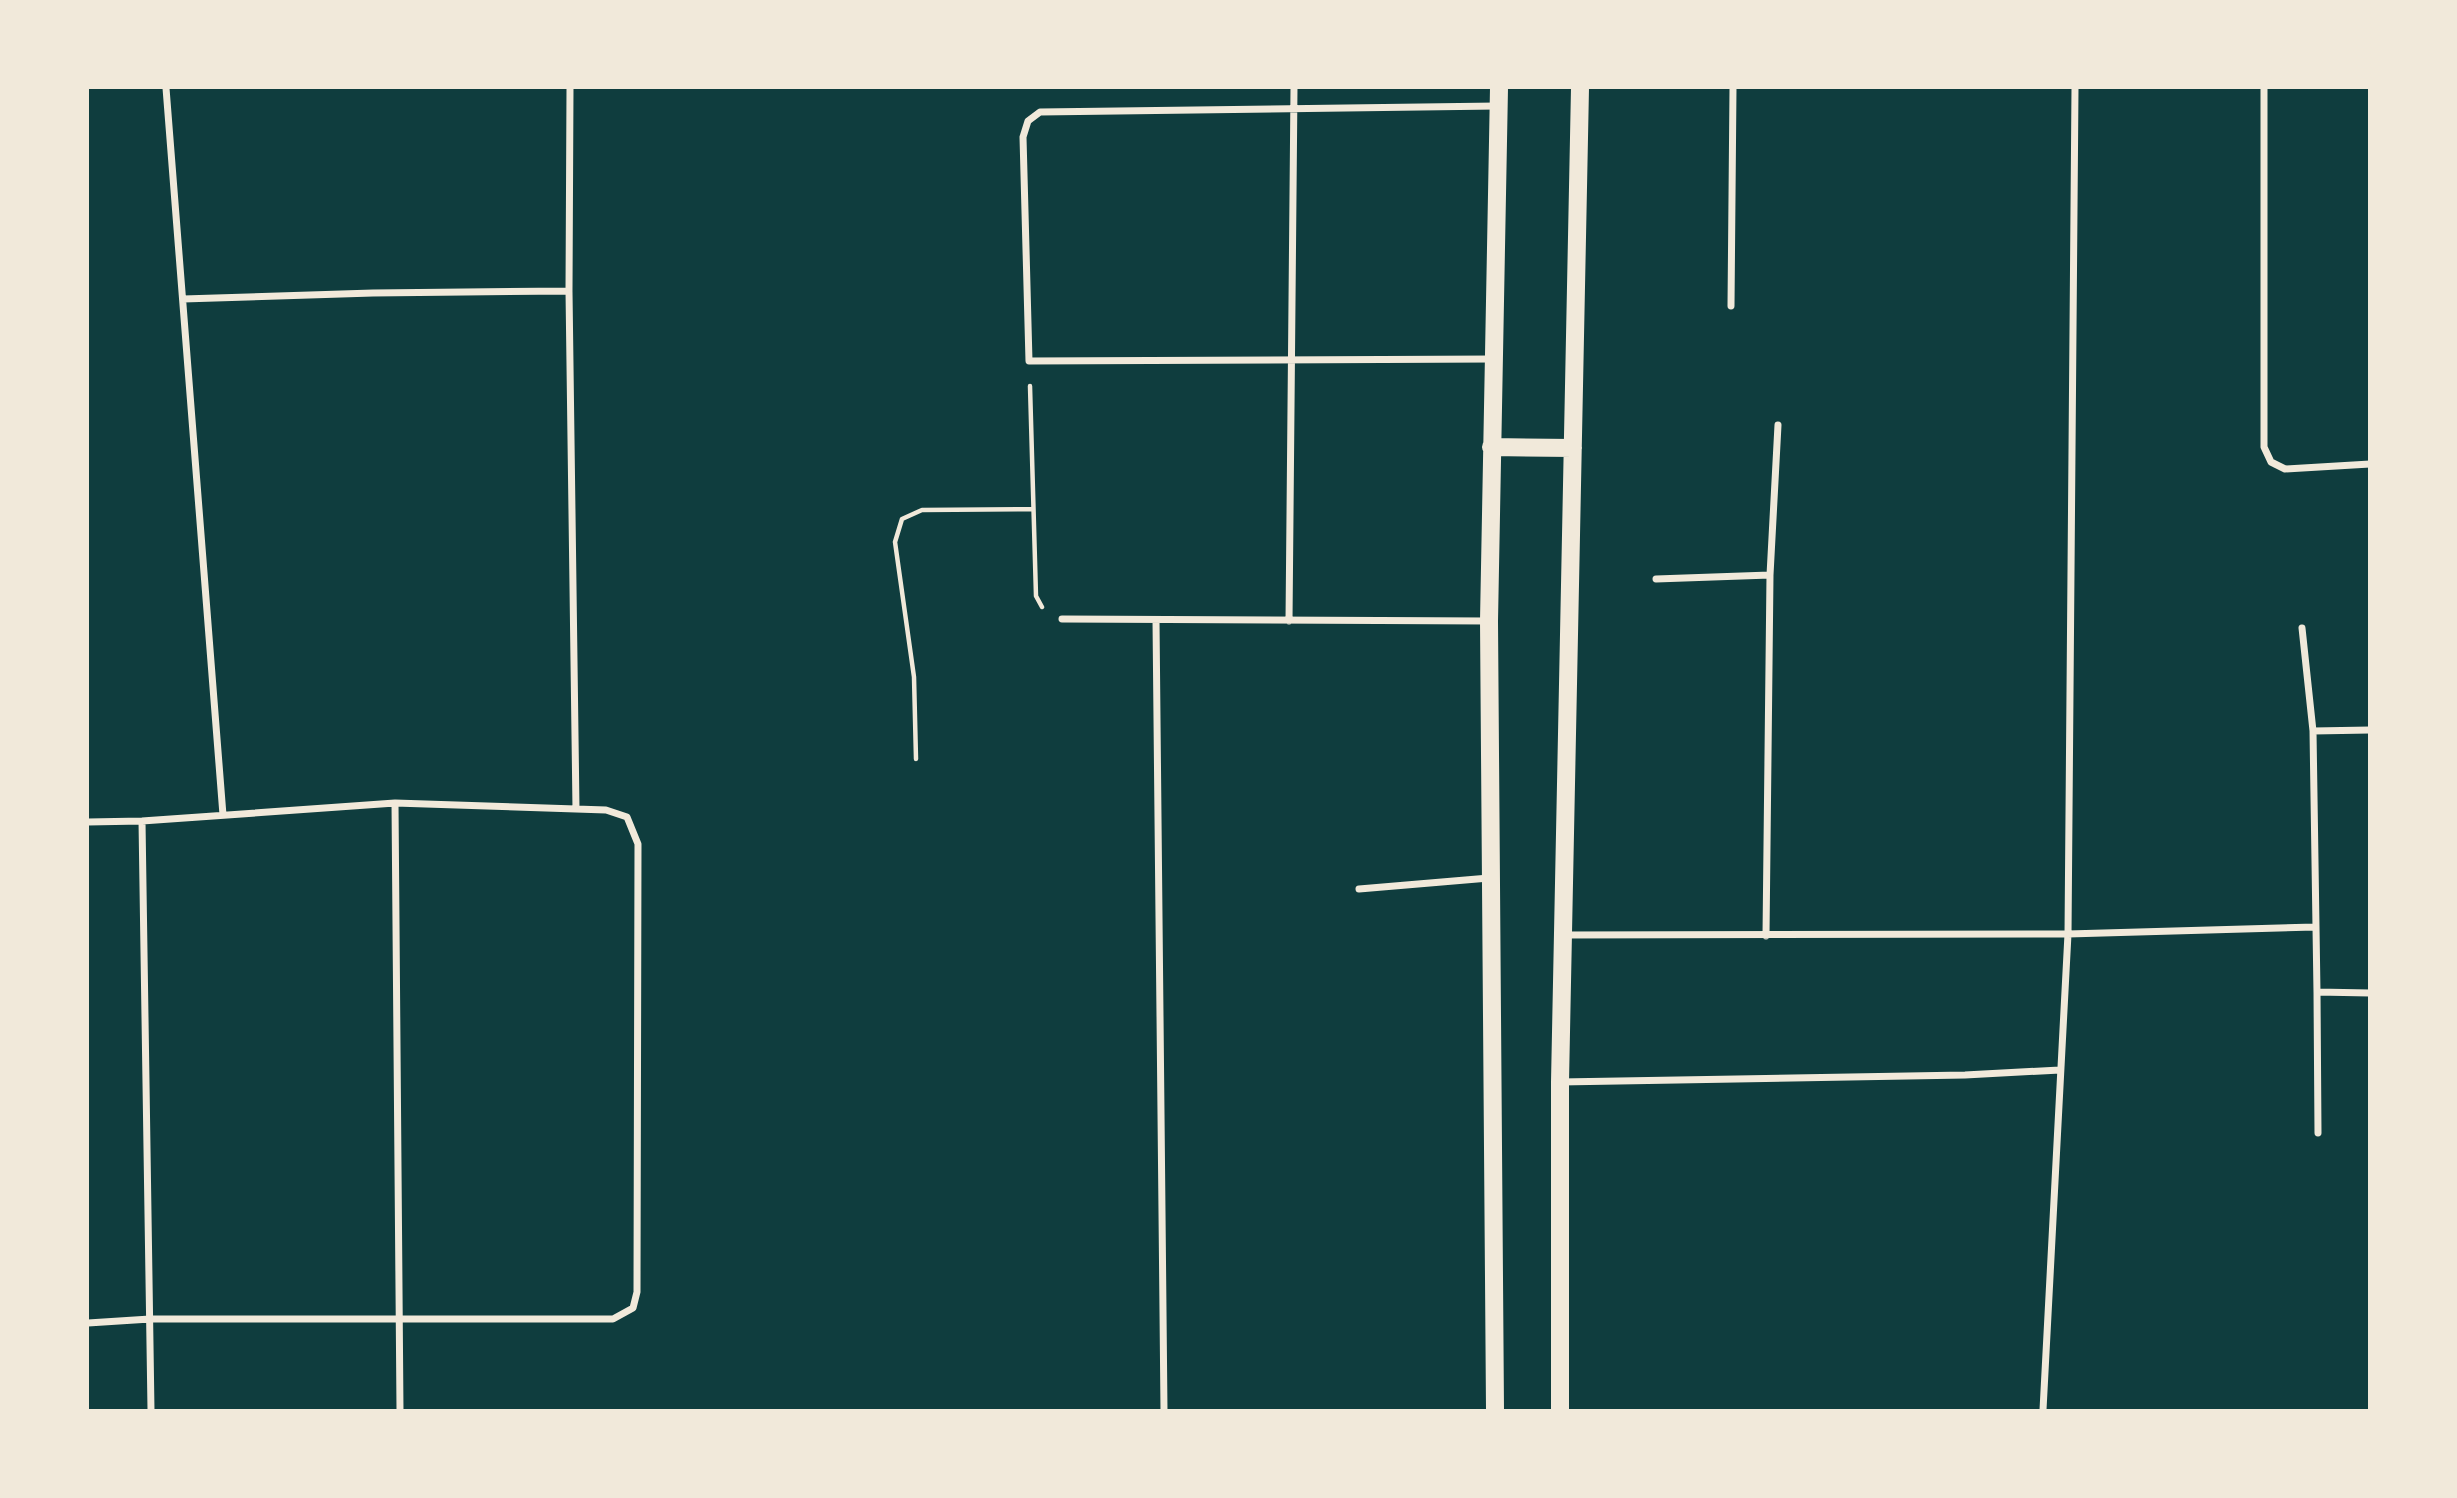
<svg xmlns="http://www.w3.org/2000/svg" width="2457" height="1498" font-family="Helvetica,sans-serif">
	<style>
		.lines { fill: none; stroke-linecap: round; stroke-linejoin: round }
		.path { stroke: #f1e9da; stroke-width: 4.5 }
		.minor { stroke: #f1e9da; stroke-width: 7 }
		.primary { stroke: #f1e9da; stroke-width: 18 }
	</style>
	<rect width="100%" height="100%" fill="#0f3d3e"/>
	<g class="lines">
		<path class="path" d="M1030,386L1036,596L1042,607
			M916,759L914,677L895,542L902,519L922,510L1033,509"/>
		<path class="minor" d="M166,88L223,815
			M570,88L569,291L576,809
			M2264,88V447L2271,462L2285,469L2370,464
			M183,299L373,293L569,291
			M1731,306L1733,88
			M1494,359L1029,361L1023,137L1028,121L1040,112L1497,106
			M1656,579L1770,575
			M1062,619L1488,621
			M1156,620L1164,1410
			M1289,621L1294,88
			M2302,628L2313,731
			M2370,730L2313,731L2317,992L2370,993
			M395,803L400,1410
			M142,821L151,1410
			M88,822L142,821L395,803L606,810L627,817L638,844L637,1292L633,1308L613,1319H150L88,1323
			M1359,889L1489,878
			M1563,935L2068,934L2315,927
			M1766,936L1770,575L1778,425
			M2317,992L2318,1133
			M1560,1082L1965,1075L2060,1070
			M2043,1410L2068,934L2075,88"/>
		<path class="primary" d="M1491,447L1573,448
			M1495,1410L1489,621L1499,88
			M1560,1410V1082L1580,88"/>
	</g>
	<rect width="2457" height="1498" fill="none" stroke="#f1e9da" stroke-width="178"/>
</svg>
